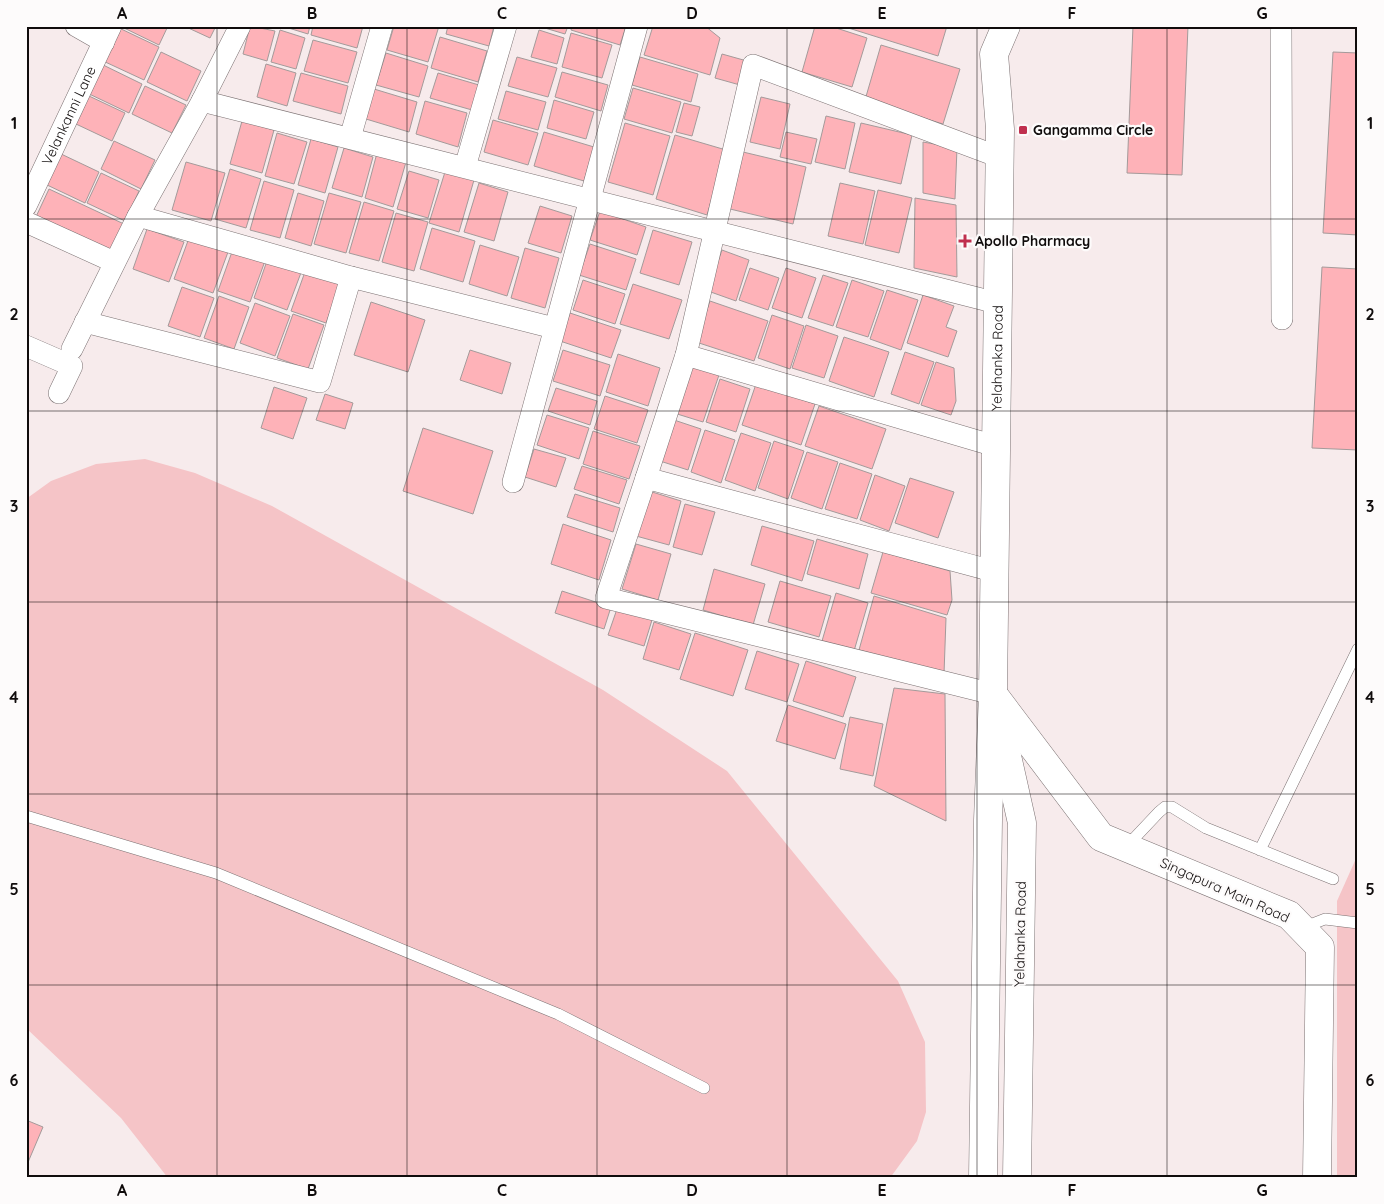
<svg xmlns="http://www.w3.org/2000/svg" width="1384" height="1204" font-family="Quicksand,sans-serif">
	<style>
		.green { fill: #f5c4c7 }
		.building { fill: #feb2b8; stroke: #a49a9a }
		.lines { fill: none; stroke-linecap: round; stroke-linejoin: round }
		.service-casing { stroke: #7c7273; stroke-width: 12 }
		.minor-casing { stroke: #7c7273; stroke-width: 22 }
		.tertiary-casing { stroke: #7c7273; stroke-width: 29 }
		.primary-casing { stroke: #7c7273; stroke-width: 29 }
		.service { stroke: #fff; stroke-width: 11 }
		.minor { stroke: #fff; stroke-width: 21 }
		.tertiary { stroke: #fff; stroke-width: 28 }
		.primary { stroke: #fff; stroke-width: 28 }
		.grid { fill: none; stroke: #100c0c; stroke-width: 1; stroke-opacity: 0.55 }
		.poi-dot { fill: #c0304f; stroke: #fdfbfb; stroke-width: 2 }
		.labels { text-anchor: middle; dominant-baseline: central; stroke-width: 4.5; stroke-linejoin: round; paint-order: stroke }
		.street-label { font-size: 14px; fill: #100c0c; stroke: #fdfbfb }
		.poi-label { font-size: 14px; font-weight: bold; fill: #100c0c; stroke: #fdfbfb; text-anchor: start }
		.neatline { fill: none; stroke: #100c0c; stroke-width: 2 }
		.grid-label { font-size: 16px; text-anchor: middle; font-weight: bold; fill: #100c0c }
	</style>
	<rect width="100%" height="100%" fill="#f7ebec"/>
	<path class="green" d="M145,459L195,473L272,506L603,690L727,771L898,981L925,1042L926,1112L917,1141L890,1178H168L121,1118L26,1028V499L51,481L96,464Z
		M1358,854V1178H1337V901Z"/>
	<path class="building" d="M120,26H168L159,45Z
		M184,26H216L210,38Z
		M250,26L275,31L267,61L243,54Z
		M282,26H310L308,34Z
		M313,26H363L357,48L311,35Z
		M394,26H439L428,62L387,50Z
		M448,26H494L489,46L446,34Z
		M538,26H568L565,34Z
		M572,26H626L620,45L571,30Z
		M653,26H705L720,38L710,75L644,55Z
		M815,26H830L867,38L852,87L802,72Z
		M842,26H947L938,56Z
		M1133,26H1188L1182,175L1127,173Z
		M117,27L159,47L144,80L101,60Z
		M280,30L305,38L296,69L271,62Z
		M539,30L564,38L557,64L531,57Z
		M571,33L612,45L602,78L562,67Z
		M440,37L487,51L478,82L431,68Z
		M313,40L357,52L348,83L304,71Z
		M881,45L960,69L943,124L865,100Z
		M161,52L201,71L187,101L147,82Z
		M1333,52L1358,53V235L1323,233Z
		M386,53L428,66L419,97L376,85Z
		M722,54L747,61L740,85L715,78Z
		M517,57L557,68L548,97L508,86Z
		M640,57L698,74L691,102L632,85Z
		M97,62L142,84L129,113L83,91Z
		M266,64L296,73L287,106L257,97Z
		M562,72L608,85L601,111L555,97Z
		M301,73L348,86L341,114L293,101Z
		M438,73L479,85L472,110L430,98Z
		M145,86L186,105L172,133L132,114Z
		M633,88L681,102L672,133L624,119Z
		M374,89L417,102L409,132L366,119Z
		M506,91L546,102L538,130L498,119Z
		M89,96L125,113L112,141L76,124Z
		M761,97L790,104L780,149L750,142Z
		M554,100L594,112L586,139L547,128Z
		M425,101L467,113L458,147L416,134Z
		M684,103L700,107L692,136L676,132Z
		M826,116L855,123L845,169L815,162Z
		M493,120L538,133L528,165L484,152Z
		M242,121L274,130L262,173L230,164Z
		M625,123L670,136L653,195L608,182Z
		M861,123L912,135L901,184L849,172Z
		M544,132L594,147L584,181L534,166Z
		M786,132L817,139L811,164L780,157Z
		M277,133L307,142L294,184L265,176Z
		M675,135L726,150L707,215L656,199Z
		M311,139L338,147L325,193L298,185Z
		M114,141L155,160L141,189L101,169Z
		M923,142L957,148L955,199L923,193Z
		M344,148L373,157L362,197L332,188Z
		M743,152L806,167L793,224L730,209Z
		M59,153L99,172L85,203L45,184Z
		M377,153L406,162L393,207L365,198Z
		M186,162L225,173L211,221L172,210Z
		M230,169L261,179L246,228L215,219Z
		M409,171L439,180L428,218L397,209Z
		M445,172L474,180L459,232L429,223Z
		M101,173L139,191L125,221L87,203Z
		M264,181L294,190L280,238L250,230Z
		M479,183L508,192L494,241L464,232Z
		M840,183L875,191L863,244L828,236Z
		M49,189L124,224L109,256L34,221Z
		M878,190L912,198L899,253L865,245Z
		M298,193L324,201L311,246L285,238Z
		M329,193L361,202L346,253L314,244Z
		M915,198L956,205L957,277L914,268Z
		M364,202L394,211L379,261L349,253Z
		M540,206L572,216L561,253L528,243Z
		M600,211L646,227L637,255L590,240Z
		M396,213L428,222L414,271L382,262Z
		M432,228L475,241L463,282L420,269Z
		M147,229L184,242L169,282L133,269Z
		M653,230L692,242L679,285L640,273Z
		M189,238L228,252L213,293L174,279Z
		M590,244L636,259L626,290L579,275Z
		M480,245L519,257L507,296L469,284Z
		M525,248L559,258L545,308L511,298Z
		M233,249L265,261L250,302L218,291Z
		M722,250L749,260L736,301L708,291Z
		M268,258L302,270L287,310L254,298Z
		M1322,267L1358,269V450L1312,448Z
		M750,268L779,278L768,310L739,300Z
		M786,268L816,278L802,318L772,308Z
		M306,269L341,281L326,323L291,311Z
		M823,275L848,283L833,326L808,318Z
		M583,280L625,294L615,324L573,310Z
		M852,280L884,291L868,337L836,327Z
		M633,284L682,300L669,339L620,324Z
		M182,287L214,298L200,337L168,326Z
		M887,290L918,300L901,350L870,339Z
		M923,295L954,306L946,327L957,331L948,357L907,343Z
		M219,296L249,307L234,349L204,338Z
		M710,301L768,321L754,361L696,342Z
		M371,302L425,320L408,372L354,355Z
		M255,303L290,316L275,356L240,343Z
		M570,313L621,330L611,358L560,341Z
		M293,314L324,325L308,369L277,358Z
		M772,315L804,326L790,369L758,358Z
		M806,325L838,336L824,378L792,368Z
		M844,337L889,352L874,397L829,381Z
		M470,350L511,363L502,394L460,380Z
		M563,350L610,365L600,396L553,381Z
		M905,352L934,362L919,404L891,394Z
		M618,354L660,368L648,406L606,392Z
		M936,362L954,368L956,401L951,415L921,405Z
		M690,366L719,375L703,422L674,413Z
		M720,379L750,389L736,432L706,422Z
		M756,384L815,404L801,445L742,425Z
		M274,387L307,398L293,439L261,428Z
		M556,388L597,401L590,425L548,411Z
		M325,394L353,403L345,429L316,420Z
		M605,396L648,410L637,443L594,429Z
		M819,406L886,429L872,469L805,446Z
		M547,415L589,428L579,459L537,445Z
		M674,420L701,429L688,470L660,461Z
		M423,428L493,451L473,514L403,491Z
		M705,430L735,440L721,483L691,472Z
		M593,431L640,446L629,479L583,464Z
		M741,433L771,443L755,491L725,480Z
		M774,441L804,451L788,499L758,488Z
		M534,449L566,458L556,487L525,477Z
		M807,452L838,462L822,509L791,498Z
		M840,463L872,474L857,519L825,509Z
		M582,466L627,480L619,504L574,489Z
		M875,475L905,486L889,531L860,520Z
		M910,478L954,492L938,538L895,523Z
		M649,491L681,501L669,545L636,536Z
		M575,494L620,508L613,532L567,517Z
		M685,504L715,512L702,555L673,547Z
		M563,524L611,540L599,580L551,564Z
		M762,526L814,541L802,581L751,565Z
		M817,539L868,554L859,589L807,574Z
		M636,544L671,554L658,600L622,589Z
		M883,552L950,571L952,600L947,615L871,593Z
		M714,569L765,584L753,625L703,610Z
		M780,581L831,596L819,637L768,622Z
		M562,591L611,607L604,629L555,613Z
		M836,593L868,603L854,651L822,641Z
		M874,596L946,618L944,674L859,650Z
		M617,609L652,620L644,646L608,635Z
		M654,622L691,634L679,670L643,659Z
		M695,633L748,650L733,696L680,679Z
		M757,651L799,664L787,702L745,689Z
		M806,661L856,677L843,717L793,701Z
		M894,688L945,694L946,821L874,786Z
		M788,705L846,724L835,759L776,741Z
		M850,717L883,724L873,776L840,769Z
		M26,1120L43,1127L26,1167Z"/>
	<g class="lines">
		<g class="service-casing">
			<path id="service" d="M26,816L216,873L558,1014L704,1088
				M1126,847L1159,812L1165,807H1172L1206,828L1333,879
				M1260,850L1358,649
				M1302,928L1325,919L1358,923"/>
		</g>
		<g class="minor-casing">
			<g id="minor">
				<path d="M76,26L104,42"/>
				<path d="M1281,26L1282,319"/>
				<path d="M202,101L997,303"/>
				<path d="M350,138L382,26"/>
				<path d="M465,167L506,26"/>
				<path id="s1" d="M26,206L111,26"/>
				<path d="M138,216L351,277L554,328"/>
				<path d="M26,222L114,262"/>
				<path d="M85,322L320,382L351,277"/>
				<path d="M26,346L72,366L59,393"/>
				<path d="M72,349L138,216L202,101L240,26"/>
				<path d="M686,355L646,478L993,571"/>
				<path d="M995,446L686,355L753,65L999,157"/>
				<path d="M646,478L606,598L993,694"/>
				<path d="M513,482L637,26"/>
			</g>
		</g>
		<g class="tertiary-casing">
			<path id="tertiary" d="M993,694L1101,837L1289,915L1320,947L1317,1178"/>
		</g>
		<g class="primary-casing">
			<g id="primary">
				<path d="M1001,729L1022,823L1017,1178"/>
				<path id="s2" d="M983,1178L988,820L993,694L1000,129L994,54L1006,26"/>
			</g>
		</g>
		<use href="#service" class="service"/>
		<use href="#minor" class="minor"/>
		<use href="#tertiary" class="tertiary"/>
		<use href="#primary" class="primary"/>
	</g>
	<path class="grid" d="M217,26V1178M407,26V1178M597,26V1178M787,26V1178M977,26V1178M1167,26V1178M26,219H1358M26,411H1358M26,602H1358M26,794H1358M26,985H1358"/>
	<g class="poi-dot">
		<rect x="1018" y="125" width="10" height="10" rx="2.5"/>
		<path d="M962.5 233.5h5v5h5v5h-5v5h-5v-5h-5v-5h5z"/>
	</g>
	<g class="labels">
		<g class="street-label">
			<text stroke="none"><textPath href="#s1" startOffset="100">Velankanni Lane</textPath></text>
			<text stroke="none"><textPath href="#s2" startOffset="820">Yelahanka Road</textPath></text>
			<text transform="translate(1225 890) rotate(24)">Singapura Main Road</text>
			<text transform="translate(1020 934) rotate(-89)">Yelahanka Road</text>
		</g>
		<g class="poi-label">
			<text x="1033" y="130">Gangamma Circle</text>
			<text x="975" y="241">Apollo Pharmacy</text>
		</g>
	</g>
	<rect width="1384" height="1204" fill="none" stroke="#fdfbfb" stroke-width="55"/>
	<rect x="28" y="28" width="1328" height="1148" class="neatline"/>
	<g class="grid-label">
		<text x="122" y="19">A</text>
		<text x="312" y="19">B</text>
		<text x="502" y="19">C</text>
		<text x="692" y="19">D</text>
		<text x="882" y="19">E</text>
		<text x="1072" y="19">F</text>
		<text x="1262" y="19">G</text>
		<text x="14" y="129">1</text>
		<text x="1370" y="129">1</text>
		<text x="14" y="320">2</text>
		<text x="1370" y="320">2</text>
		<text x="14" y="512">3</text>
		<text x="1370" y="512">3</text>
		<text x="14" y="703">4</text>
		<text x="1370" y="703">4</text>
		<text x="14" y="895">5</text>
		<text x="1370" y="895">5</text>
		<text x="14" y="1086">6</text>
		<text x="1370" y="1086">6</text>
		<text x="122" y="1196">A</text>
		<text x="312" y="1196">B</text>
		<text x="502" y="1196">C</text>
		<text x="692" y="1196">D</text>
		<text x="882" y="1196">E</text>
		<text x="1072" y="1196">F</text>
		<text x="1262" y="1196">G</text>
	</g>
</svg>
